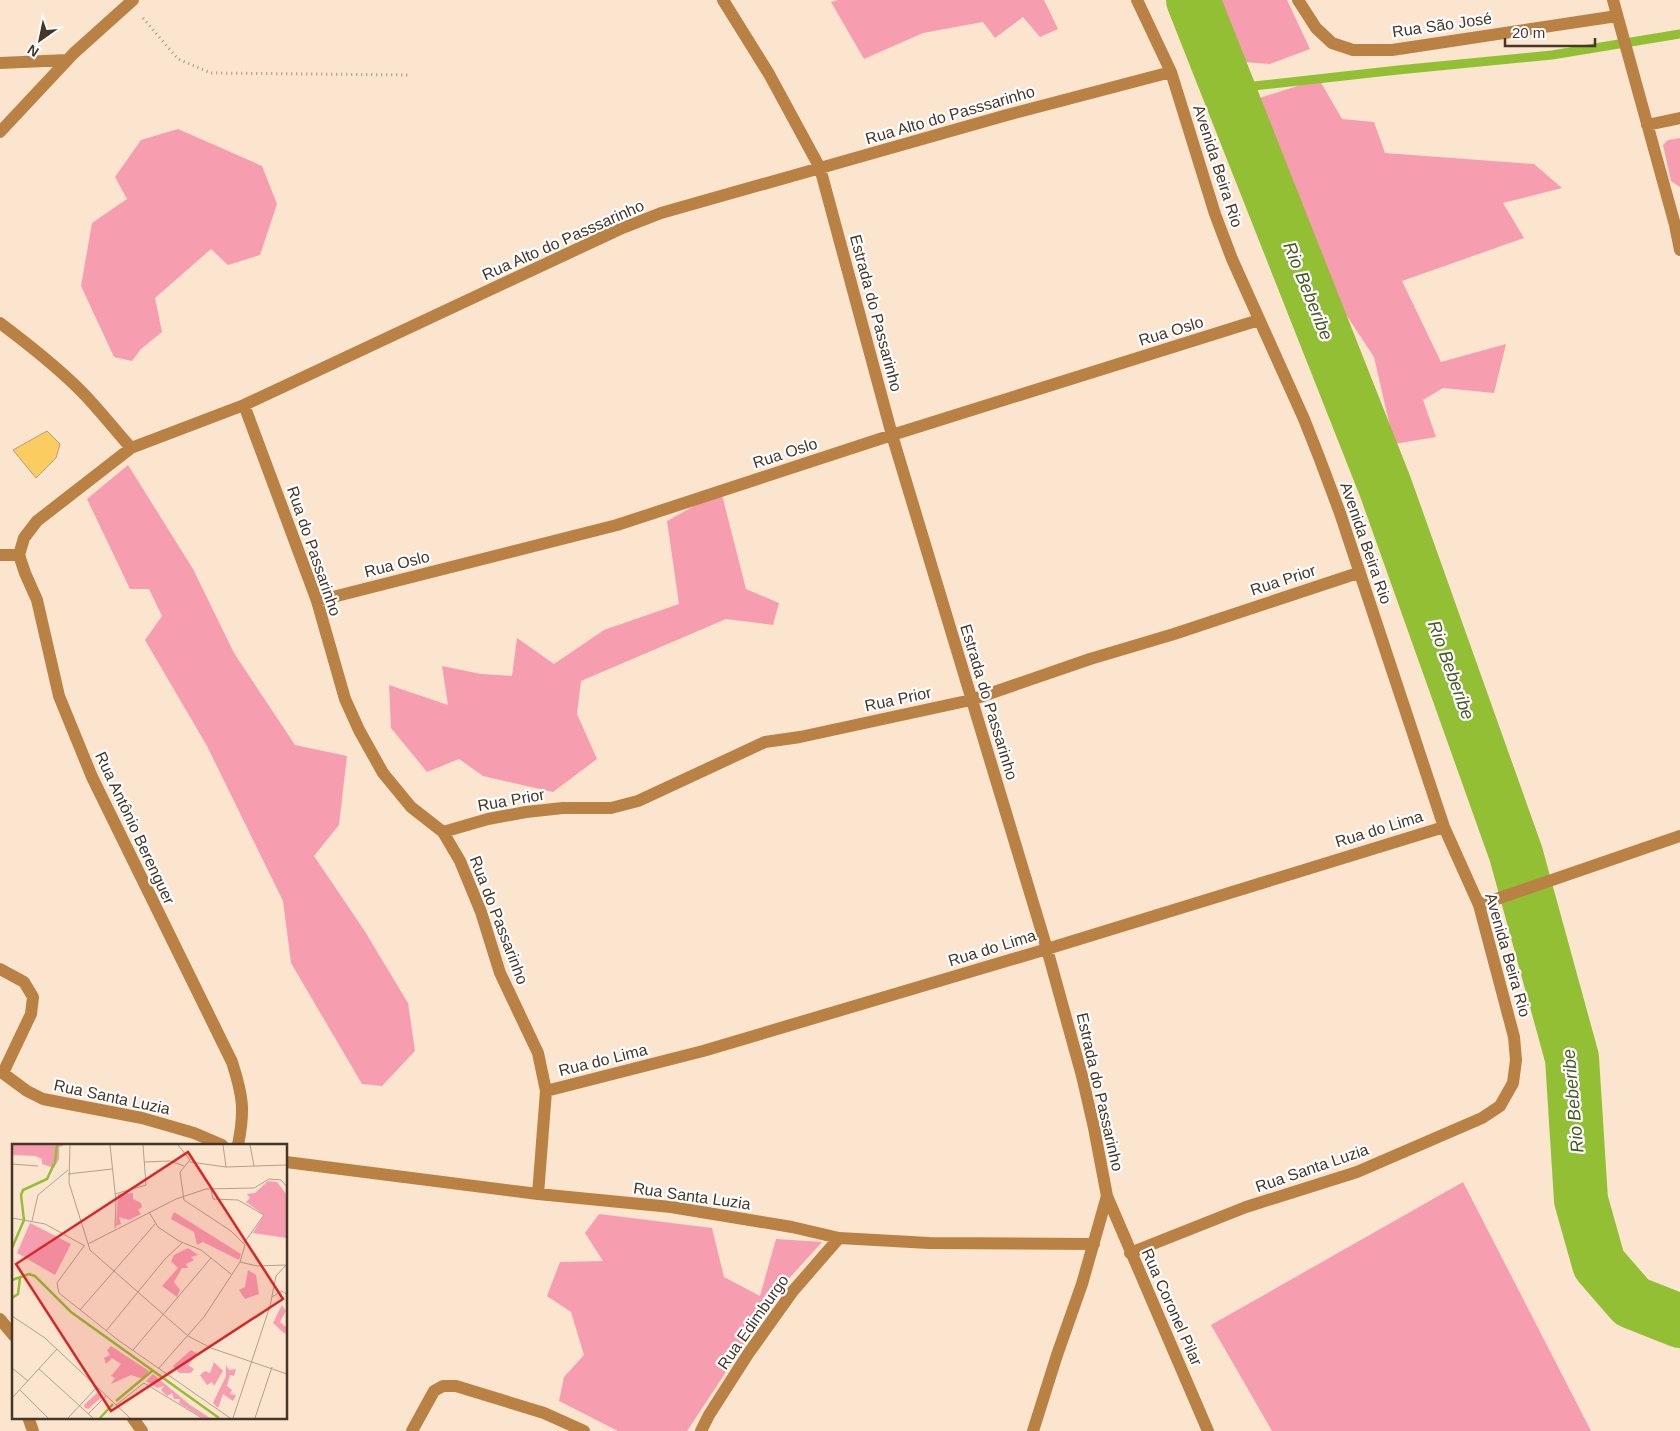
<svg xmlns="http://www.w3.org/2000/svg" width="1680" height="1431" font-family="Arial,sans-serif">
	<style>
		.green { fill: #f79db0 }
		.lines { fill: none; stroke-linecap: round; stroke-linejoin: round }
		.stream { stroke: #92bf34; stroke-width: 9 }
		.river { stroke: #92bf34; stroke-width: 54 }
		.building { fill: #fbcd61; stroke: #b4a074 }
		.path { stroke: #a79381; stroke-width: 3; stroke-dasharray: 1 4; stroke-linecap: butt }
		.minor { stroke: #b98144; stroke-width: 12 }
		.labels { text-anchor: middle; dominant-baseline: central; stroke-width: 4.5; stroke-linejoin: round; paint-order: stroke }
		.street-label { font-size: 16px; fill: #453628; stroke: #fff }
		.water-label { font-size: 18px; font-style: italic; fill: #475a26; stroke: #fff }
		.inset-river { fill: none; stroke: #92bf34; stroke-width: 2.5 }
		.inset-road { fill: none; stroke: #b39f8c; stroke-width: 1 }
		.view { fill: #d62828; fill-opacity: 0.15; stroke: #d62828; stroke-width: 2.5 }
		.inset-edge { fill: none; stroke: #453628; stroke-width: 2.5 }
	</style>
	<rect width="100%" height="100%" fill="#fce5cf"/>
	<path class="green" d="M838,0H1044L1058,29L1040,37L1023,17L995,38L983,22L923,33L864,59L831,2Z
		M1209,0H1287L1310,49L1270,64L1230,61Z
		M1319,79L1342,119L1374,122L1385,153L1534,164L1562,188L1503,203L1524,238L1402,281L1441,362L1506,344L1494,393L1443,388L1423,400L1436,437L1394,444L1374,357L1316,269L1244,103Z
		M178,129L262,166L277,204L260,255L228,265L211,249L155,298L162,332L141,349L132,361L114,357L81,286L92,223L127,199L115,177L141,140Z
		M1680,138V187L1671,181L1663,145L1668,140Z
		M128,465L193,569L234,653L295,745L347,756L339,825L314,856L364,930L408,1003L415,1051L382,1086L362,1084L291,963L283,901L207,746L145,640L162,616L149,589H130L87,499Z
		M721,491L746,589L779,603L773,625L726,619L581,681L577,714L597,759L553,792L483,776L459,759L427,772L391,728L389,685L448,705L442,666L481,674L512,676L517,638L554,664L604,630L679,604L667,521Z
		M1463,1182L1591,1431H1272L1211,1325Z
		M599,1214L712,1228L724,1277L760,1296L776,1239L822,1242L784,1284L687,1431H618L559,1401L564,1377L584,1355L571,1312L547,1296L560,1262L603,1261L585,1233Z"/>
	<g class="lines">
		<path class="stream" d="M1227,89L1398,70L1552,55L1680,34"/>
		<path class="river" d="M1193,0L1385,486L1516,854L1572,1058L1581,1200L1599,1264L1632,1302L1680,1321"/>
	</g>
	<path class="building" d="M47,431L60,444L56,458L36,478L13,450Z"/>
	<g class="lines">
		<path class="path" d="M143,18L178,59L211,73L411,75"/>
		<path class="minor" d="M723,0L769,74L820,168L892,435L1047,949L1082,1076L1094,1128L1107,1196L1082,1284L1057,1355L1033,1431
			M1298,0L1316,28L1332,43L1353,50H1392L1617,16
			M1613,0L1675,225L1680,250
			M0,63L67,60
			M1647,125L1680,118
			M0,132L74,53L133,0
			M0,323C28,344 55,365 80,390C98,408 114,429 131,448
			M244,405L317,601L345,699L359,730L383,773L411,807L443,832L460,861L481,912L500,973L538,1053L546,1091L538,1194
			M0,555H19
			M317,601L617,525L892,435L1259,320
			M443,832L488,819L526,812L563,808H611L638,801L765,742L800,737L971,700L1090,659L1174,634L1358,573
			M1479,905L1680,836
			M0,969L24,982L33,997L31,1014L3,1073
			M0,1071L27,1091L43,1099L142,1118L194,1133L222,1145
			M546,1091L703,1051L1047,949L1444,827
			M238,1145C245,1110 243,1096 232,1062L92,777L59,696L37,600L25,573L19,555L24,538L37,521L131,448L244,405L620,229L661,213L1007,115L1171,72
			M286,1162L538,1194L671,1207L792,1227L839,1238L929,1243L1094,1244
			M1107,1196L1208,1431
			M1130,1253L1246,1207L1357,1172L1482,1118L1500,1106L1513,1083L1516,1060L1514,1037L1479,905L1444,827L1340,513L1319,457L1304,419L1232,259L1215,214L1171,72L1137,0
			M0,1319L14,1336
			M28,1417L33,1431
			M132,1417L142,1431
			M412,1431L434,1391L443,1386H456L544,1413L584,1431
			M701,1431L709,1415L748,1354L793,1291L839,1238"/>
	</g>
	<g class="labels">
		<g class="street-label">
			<text transform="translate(1442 25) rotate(-8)">Rua São José</text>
			<text transform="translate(950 115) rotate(-16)">Rua Alto do Passsarinho</text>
			<text transform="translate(1218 166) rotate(72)">Avenida Beira Rio</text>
			<text transform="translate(563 240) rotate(-24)">Rua Alto do Passsarinho</text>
			<text transform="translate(876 313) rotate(75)">Estrada do Passarinho</text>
			<text transform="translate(1171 331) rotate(-17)">Rua Oslo</text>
			<text transform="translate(785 453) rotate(-18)">Rua Oslo</text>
			<text transform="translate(1366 543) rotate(71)">Avenida Beira Rio</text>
			<text transform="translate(314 551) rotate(71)">Rua do Passarinho</text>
			<text transform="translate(397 564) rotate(-14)">Rua Oslo</text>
			<text transform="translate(1283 580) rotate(-18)">Rua Prior</text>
			<text transform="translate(898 699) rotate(-12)">Rua Prior</text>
			<text transform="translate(989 702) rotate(73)">Estrada do Passarinho</text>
			<text transform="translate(511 800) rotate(-10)">Rua Prior</text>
			<text transform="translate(135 828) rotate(65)">Rua Antônio Berenguer</text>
			<text transform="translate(1379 829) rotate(-17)">Rua do Lima</text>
			<text transform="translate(499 920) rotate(69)">Rua do Passarinho</text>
			<text transform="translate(992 948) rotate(-17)">Rua do Lima</text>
			<text transform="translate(1508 955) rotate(74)">Avenida Beira Rio</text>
			<text transform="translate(603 1060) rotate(-14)">Rua do Lima</text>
			<text transform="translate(1100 1092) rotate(77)">Estrada do Passarinho</text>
			<text transform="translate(112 1097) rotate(12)">Rua Santa Luzia</text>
			<text transform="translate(1312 1168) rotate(-19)">Rua Santa Luzia</text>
			<text transform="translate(692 1196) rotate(8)">Rua Santa Luzia</text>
			<text transform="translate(1172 1307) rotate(66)">Rua Coronel Pilar</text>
			<text transform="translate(753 1322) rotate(-55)">Rua Edimburgo</text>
		</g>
		<g class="water-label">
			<text transform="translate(1308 291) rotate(68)">Rio Beberibe</text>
			<text transform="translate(1451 670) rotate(70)">Rio Beberibe</text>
			<text transform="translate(1573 1101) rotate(-95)">Rio Beberibe</text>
		</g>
	</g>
	<g transform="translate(12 1144)">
		<rect width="275" height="275" fill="#fce5cf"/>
		<path d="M0,1H51V2L47,3V15L42,24L30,20V15L23,12L0,11ZM256,37L265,38L275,51V94L241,89L252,71L234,58L238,54L235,50L243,49ZM121,49V55L129,59L130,63L126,66L129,70L117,76L107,73L109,80L104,82L106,50ZM162,68L229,110L227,116L191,98L185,101L182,88L159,75ZM18,79L59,100L43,131L5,109ZM176,104L186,111L179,113L182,116L174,120L176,124H170L162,138L168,146L165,153L150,142L166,124L159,117L162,111ZM236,126L244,131L247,150L233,155L227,146L233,143ZM270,161L274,167L268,178L275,184L273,190L261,179ZM99,202L137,227L131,235L119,231L99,240L103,234L99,232L109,220L100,214L94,220L92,214L98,211L95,206ZM179,206L186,210L176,221L182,225L179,229H167L161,222ZM202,218L211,227L202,242L200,238L195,241L188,231L193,227L198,229ZM214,221L217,226L224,225L222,232L218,231L215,242L220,246L218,250L224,251L221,257L211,250L206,264L201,259L214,232ZM141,230L178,261L198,274H191L167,259L168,255H162L160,249L155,252L149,246L152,242L145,244L134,237ZM86,248L91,252L76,265L73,264L72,261Z" fill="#f79db0"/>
		<path class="inset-river" d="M0,104L12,76L9,51L11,46L35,35L43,18L45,1M0,136L17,130L23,132L59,168L207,274M0,154L6,150L8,134M104,257L140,227M88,274L101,260"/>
		<path class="inset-road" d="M58,1L57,39L78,106L176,192L199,204L275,230M98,1L104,57L103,84M211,1L214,23M238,1L242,22M132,18L158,17L172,22M178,18L214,23L275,21M0,20L26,22M56,30L100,25M199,45L201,55L226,56L252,71L232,99M103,50L134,41L131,1M137,68L146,83L167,97L189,106L219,130M0,74L33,80L73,102M20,77L26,51L56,26M76,100L164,55L194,45L242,44L257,35L269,36L275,43M72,102L45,139L47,149L106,196L218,274M228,118L245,122L273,121M260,153L270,147L275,151M68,166L143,80M0,172L33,194L118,274M94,187L153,115L170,99M121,206L199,114M0,224L16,237M27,225L81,274M146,225L192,173L228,118L233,101L219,87L172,56L168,28L178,16L166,1M8,246L36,274M0,254L45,205M104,261L132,239L190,274M76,270L94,252M56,274L85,243M221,274L258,162L264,132L275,120M243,274L260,223"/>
		<path class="view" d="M176,8L271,155L99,267L4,120Z"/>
		<rect width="275" height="275" class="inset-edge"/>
	</g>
	<g transform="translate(40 40) rotate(213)" stroke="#ffffff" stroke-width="4" paint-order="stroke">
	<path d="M0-4L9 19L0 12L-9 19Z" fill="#453628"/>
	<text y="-8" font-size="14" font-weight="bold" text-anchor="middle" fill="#453628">N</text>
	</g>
	<path d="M1505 38v8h90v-8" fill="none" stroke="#453628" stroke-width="2.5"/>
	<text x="1512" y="38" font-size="15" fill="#453628" stroke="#ffffff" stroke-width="4" paint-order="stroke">20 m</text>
</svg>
